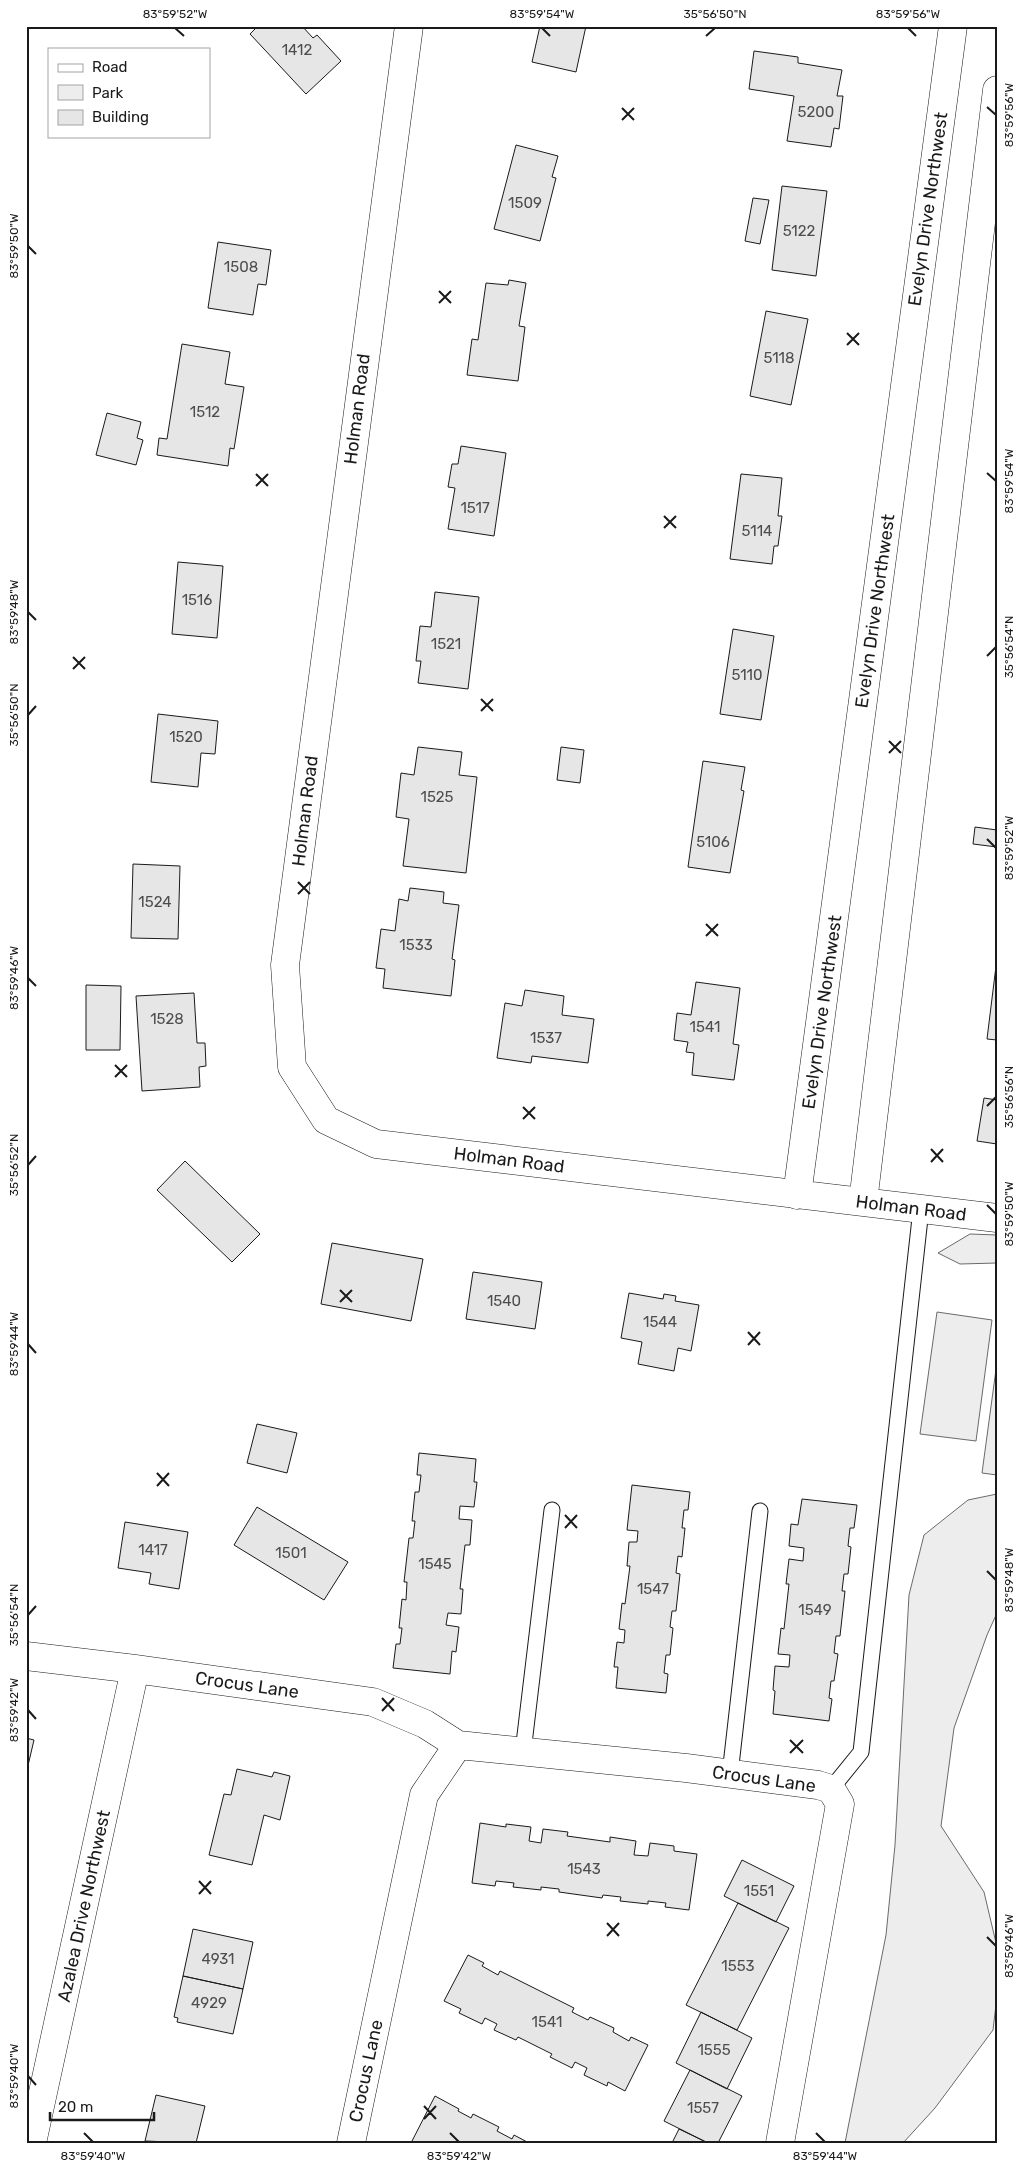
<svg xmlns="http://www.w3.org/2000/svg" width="1023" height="2169" font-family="Rubik,sans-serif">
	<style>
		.green { fill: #ededed; stroke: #6a6a6a }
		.building { fill: #e6e6e6; stroke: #1a1a1a }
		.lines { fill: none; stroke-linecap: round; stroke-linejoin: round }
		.lane-casing { stroke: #1a1a1a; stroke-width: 17 }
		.street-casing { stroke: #1a1a1a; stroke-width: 29 }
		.lane { stroke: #fff; stroke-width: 15 }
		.street { stroke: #fff; stroke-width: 28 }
		.ticks { fill: none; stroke: #1a1a1a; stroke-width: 2 }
		.labels { text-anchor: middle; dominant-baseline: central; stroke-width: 4; stroke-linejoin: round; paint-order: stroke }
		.number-label { font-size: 15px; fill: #4d4d4d }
		.street-label { font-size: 18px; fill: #1a1a1a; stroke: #fff }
		.neatline { fill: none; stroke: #1a1a1a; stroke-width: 2 }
		.ticks-label { font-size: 12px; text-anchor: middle; fill: #1a1a1a }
	</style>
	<rect width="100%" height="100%" fill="#fff"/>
	<path class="green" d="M970,1234L997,1235V1263L960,1264L938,1253Z
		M937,1312L992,1320L976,1441L920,1434Z
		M997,1362V1475L982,1473Z
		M997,1494V1613L987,1635L954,1728L941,1826L984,1892L997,1947V1996L993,2030L935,2108L903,2143H845L886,1935L895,1845L909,1595L924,1535L968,1500Z"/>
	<path class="building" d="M258,26H302L313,38L317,35L341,61L306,94L250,34Z
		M540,26H586L576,72L532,62Z
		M754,51L798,57V63L842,70L837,96H843L839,129L834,128L831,147L787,141L794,96L749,89Z
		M516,145L558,156L552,177L556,178L540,241L494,229Z
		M782,186L827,191L816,276L772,270Z
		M753,198L769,200L760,244L745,241Z
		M218,242L271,250L266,285L258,284L253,315L208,308Z
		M509,280L526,283L519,326L525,327L518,381L467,375L472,339L478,340L486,283L508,285Z
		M766,311L808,319L791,405L750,396Z
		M182,344L230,352L225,384L244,387L234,449L230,448L228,466L157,455L159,438L167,439Z
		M107,413L141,422L137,438L143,440L136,465L96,455Z
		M461,446L506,453L494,536L448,529L455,488L448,487L452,464H458Z
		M741,474L782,478L778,516H782L778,546H774L772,564L730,559Z
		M178,562L223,566L217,638L172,634Z
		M435,592L479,597L468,689L418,683L421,661H416L420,626L431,627Z
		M733,629L774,636L761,720L720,714Z
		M158,714L218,721L215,754L201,753L198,787L151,782Z
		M418,747L462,752L459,775L477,777L466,873L403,866L409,819L396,817L401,773L414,775Z
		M561,747L584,750L580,783L557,780Z
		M703,761L745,767L741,790L744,791L730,873L688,867Z
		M975,827L997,830V847L973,844Z
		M133,864L180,866L178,939L131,938Z
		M410,888L444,892L443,903L459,905L452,959L455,960L451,996L383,988L385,969L376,968L381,929L395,931L399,899L408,901Z
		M997,958V1040L987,1039Z
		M696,982L740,988L733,1044L739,1045L734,1080L692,1075L694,1053L686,1052L688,1042L674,1040L677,1013L691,1015Z
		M86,985L121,986L120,1050H86Z
		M525,990L564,996L562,1015L594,1019L588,1063L532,1056L531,1063L497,1058L505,1003L522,1006Z
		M194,993L197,1043H205L206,1066L199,1067L200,1087L142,1091L136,996Z
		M984,1098L997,1100V1144L977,1141Z
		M185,1161L260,1234L232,1262L157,1190Z
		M332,1243L423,1259L411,1321L321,1304Z
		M473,1272L542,1282L535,1329L466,1319Z
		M629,1293L663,1299L664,1294L676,1296L675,1301L699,1305L691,1351L678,1348L674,1371L638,1364L642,1342L621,1338Z
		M257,1424L297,1433L287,1473L247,1463Z
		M419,1453L476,1459L474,1482H477L474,1507L460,1506L459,1519L472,1520L470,1545H465L460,1589H463L461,1614L448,1613L446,1625L459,1627L456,1652L452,1651L450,1674L393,1668L396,1644H400L402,1628H399L402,1599L406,1600L407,1582H404L409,1538H413L415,1521H412L415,1492H419L421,1475H417Z
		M632,1485L690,1492L688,1510H684L682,1528H685L682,1557L678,1556L676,1573L680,1574L676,1611H672L670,1627L673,1628L670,1655H666L664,1673L668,1674L666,1693L616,1688L618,1667H614L617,1642L624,1643L625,1630L619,1629L622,1603L625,1604L630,1566H627L629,1542H637L638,1531L627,1530Z
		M802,1499L857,1505L854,1528H850L848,1546L851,1547L848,1574H844L842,1591H845L840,1636H836L834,1653L838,1654L834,1681H831L829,1698L832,1699L829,1721L773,1714L775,1691L773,1690L775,1666L789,1667L790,1655L778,1654L781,1628L784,1629L789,1584H786L789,1559L803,1561L804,1548L789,1546L791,1524L798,1525Z
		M257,1507L348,1562L324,1600L234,1545Z
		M125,1522L188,1532L179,1589L149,1584L151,1573L118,1568Z
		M26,1738L34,1740L26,1774Z
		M237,1769L272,1777L274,1772L290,1776L280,1820L264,1815L252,1865L209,1855L224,1794L231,1795Z
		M480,1823L506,1827V1824L531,1827L529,1841L541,1843L543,1829L568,1832L567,1836L610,1842V1837L636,1841L634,1855L648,1856L650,1843L674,1846V1851L697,1854L689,1910L665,1907L666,1903L648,1901V1904L620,1901L621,1897L603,1895L602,1898L559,1892V1889L541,1887V1890L513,1887L514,1883L496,1881L495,1886L472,1883Z
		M742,1860L794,1886L776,1922L724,1896Z
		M738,1903L789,1928L737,2030L686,2005Z
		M193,1929L253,1942L243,1989L183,1976Z
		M468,1955L484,1963L482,1966L498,1975L500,1971L574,2008L572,2012L588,2020L590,2017L614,2028L613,2032L629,2041L631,2037L648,2045L625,2091L608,2082L607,2086L584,2075L587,2068L575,2062L572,2068L550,2057L552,2054L518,2037L516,2040L494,2030L497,2024L485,2018L482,2024L459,2013L461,2009L444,2001Z
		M183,1976L243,1989L233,2034L177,2022L178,2018L174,2017Z
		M701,2012L752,2038L727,2089L676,2063Z
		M690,2070L742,2096L718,2143H708L664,2121Z
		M156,2095L205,2106L196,2143L145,2141Z
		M435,2096L459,2109L458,2111L471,2118L473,2114L499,2127L497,2131L512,2139L514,2135L529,2143H411Z
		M679,2129L708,2143H672Z"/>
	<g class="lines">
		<g class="lane-casing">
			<path id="lane" d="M523,1752L552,1510
				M730,1774L760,1511
				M831,1789L861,1752L921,1209"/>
		</g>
		<g class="street-casing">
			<path id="street" d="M409,26L285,965L292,1067L326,1120L376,1144L997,1218
				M797,1195L953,26
				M863,1202L997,90
				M26,1656L135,1669L373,1702L425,1724L458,1745L686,1768L818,1785L831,1789L840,1804L780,2143
				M32,2143L135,1669
				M351,2143L424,1795L458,1745"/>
		</g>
		<use href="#lane" class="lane"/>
		<use href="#street" class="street"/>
	</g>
	<path class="ticks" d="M175,28L184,36M542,28L550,36M908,28L916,36M706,36L715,28M987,107L996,115M622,108L634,120M622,120L634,108M28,246L36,254M439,291L451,303M439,303L451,291M847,333L859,345M847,345L859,333M987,473L996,481M256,474L268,486M256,486L268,474M664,516L676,528M664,528L676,516M28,612L36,620M987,656L996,647M73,657L85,669M73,669L85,657M481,699L493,711M481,711L493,699M28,715L36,706M889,741L901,753M889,753L901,741M987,839L996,848M298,882L310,894M298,894L310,882M706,924L718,936M706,936L718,924M28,978L36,986M115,1065L127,1077M115,1077L127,1065M987,1106L996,1097M523,1107L535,1119M523,1119L535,1107M931,1149L943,1162M931,1162L943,1149M28,1165L36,1156M987,1205L996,1214M340,1290L352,1302M340,1302L352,1290M748,1332L760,1345M28,1344L36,1353M748,1345L760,1332M157,1473L169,1486M157,1486L169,1473M565,1515L577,1528M565,1528L577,1515M987,1571L996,1580M28,1615L36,1606M382,1698L394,1711M28,1710L36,1719M382,1711L394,1698M790,1740L803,1753M790,1753L803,1740M199,1881L211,1894M199,1894L211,1881M607,1923L619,1936M607,1936L619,1923M987,1937L996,1946M28,2076L36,2085M424,2106L436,2119M424,2119L436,2106M84,2133L93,2142M450,2133L459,2142M816,2133L825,2142"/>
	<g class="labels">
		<g class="number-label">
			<text x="297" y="50">1412</text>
			<text x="816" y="112">5200</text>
			<text x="525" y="203">1509</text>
			<text x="799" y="231">5122</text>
			<text x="241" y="267">1508</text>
			<text x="779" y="358">5118</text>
			<text x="205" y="412">1512</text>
			<text x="475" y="508">1517</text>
			<text x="757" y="531">5114</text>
			<text x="197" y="600">1516</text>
			<text x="446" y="644">1521</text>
			<text x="747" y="675">5110</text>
			<text x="186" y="737">1520</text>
			<text x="437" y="797">1525</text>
			<text x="713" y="842">5106</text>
			<text x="155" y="902">1524</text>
			<text x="416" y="945">1533</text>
			<text x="167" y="1019">1528</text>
			<text x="705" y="1027">1541</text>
			<text x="546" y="1038">1537</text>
			<text x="504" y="1301">1540</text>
			<text x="660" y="1322">1544</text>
			<text x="153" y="1550">1417</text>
			<text x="291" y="1553">1501</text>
			<text x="435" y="1564">1545</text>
			<text x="653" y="1589">1547</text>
			<text x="815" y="1610">1549</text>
			<text x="584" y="1869">1543</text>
			<text x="759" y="1891">1551</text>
			<text x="218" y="1959">4931</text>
			<text x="738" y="1966">1553</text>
			<text x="209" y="2003">4929</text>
			<text x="547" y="2022">1541</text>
			<text x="714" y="2050">1555</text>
			<text x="703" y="2108">1557</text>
		</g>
		<g class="street-label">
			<text transform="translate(928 209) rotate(-82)">Evelyn Drive Northwest</text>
			<text transform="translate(357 409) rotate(-83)">Holman Road</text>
			<text transform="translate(875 611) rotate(-82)">Evelyn Drive Northwest</text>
			<text transform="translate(305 811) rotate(-83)">Holman Road</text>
			<text transform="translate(822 1012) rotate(-82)">Evelyn Drive Northwest</text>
			<text transform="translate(509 1160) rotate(7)">Holman Road</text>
			<text transform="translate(911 1208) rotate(7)">Holman Road</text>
			<text transform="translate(247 1685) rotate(8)">Crocus Lane</text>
			<text transform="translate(764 1779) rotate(8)">Crocus Lane</text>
			<text transform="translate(84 1906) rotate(-78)">Azalea Drive Northwest</text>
			<text transform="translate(366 2071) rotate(-78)">Crocus Lane</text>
		</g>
	</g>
	<rect width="1023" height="2169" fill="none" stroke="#ffffff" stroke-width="55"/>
	<rect x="48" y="48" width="162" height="90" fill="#ffffff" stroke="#a3a3a3"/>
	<rect x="58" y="64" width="25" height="8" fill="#ffffff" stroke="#a3a3a3"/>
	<text x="92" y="72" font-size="15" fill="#1a1a1a">Road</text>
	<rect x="58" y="85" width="25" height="15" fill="#ededed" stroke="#a3a3a3"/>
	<text x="92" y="98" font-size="15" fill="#1a1a1a">Park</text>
	<rect x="58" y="110" width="25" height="15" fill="#e6e6e6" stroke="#a3a3a3"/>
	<text x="92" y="122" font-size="15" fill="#1a1a1a">Building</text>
	<path d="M50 2112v8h104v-8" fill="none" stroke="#1a1a1a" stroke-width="2.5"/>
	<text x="58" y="2112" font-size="15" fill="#1a1a1a" stroke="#ffffff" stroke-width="4" paint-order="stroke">20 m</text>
	<rect x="28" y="28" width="968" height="2114" class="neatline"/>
	<g class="ticks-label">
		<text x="175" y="18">83°59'52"W</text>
		<text x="542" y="18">83°59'54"W</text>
		<text x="715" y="18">35°56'50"N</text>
		<text x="908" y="18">83°59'56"W</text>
		<text transform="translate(1009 115) rotate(-90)" y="4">83°59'56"W</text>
		<text transform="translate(14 246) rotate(-90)" y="4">83°59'50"W</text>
		<text transform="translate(1009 481) rotate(-90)" y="4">83°59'54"W</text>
		<text transform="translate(14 612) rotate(-90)" y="4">83°59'48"W</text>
		<text transform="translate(1009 647) rotate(-90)" y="4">35°56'54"N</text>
		<text transform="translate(14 715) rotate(-90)" y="4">35°56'50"N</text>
		<text transform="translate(1009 848) rotate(-90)" y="4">83°59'52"W</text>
		<text transform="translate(14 978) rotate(-90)" y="4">83°59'46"W</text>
		<text transform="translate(1009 1097) rotate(-90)" y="4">35°56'56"N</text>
		<text transform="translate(14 1165) rotate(-90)" y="4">35°56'52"N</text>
		<text transform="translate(1009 1214) rotate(-90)" y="4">83°59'50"W</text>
		<text transform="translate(14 1344) rotate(-90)" y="4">83°59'44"W</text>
		<text transform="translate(1009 1580) rotate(-90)" y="4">83°59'48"W</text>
		<text transform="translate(14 1615) rotate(-90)" y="4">35°56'54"N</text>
		<text transform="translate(14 1710) rotate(-90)" y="4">83°59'42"W</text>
		<text transform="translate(1009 1946) rotate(-90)" y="4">83°59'46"W</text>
		<text transform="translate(14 2076) rotate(-90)" y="4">83°59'40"W</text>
		<text x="93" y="2160">83°59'40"W</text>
		<text x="459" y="2160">83°59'42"W</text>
		<text x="825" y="2160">83°59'44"W</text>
	</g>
</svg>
